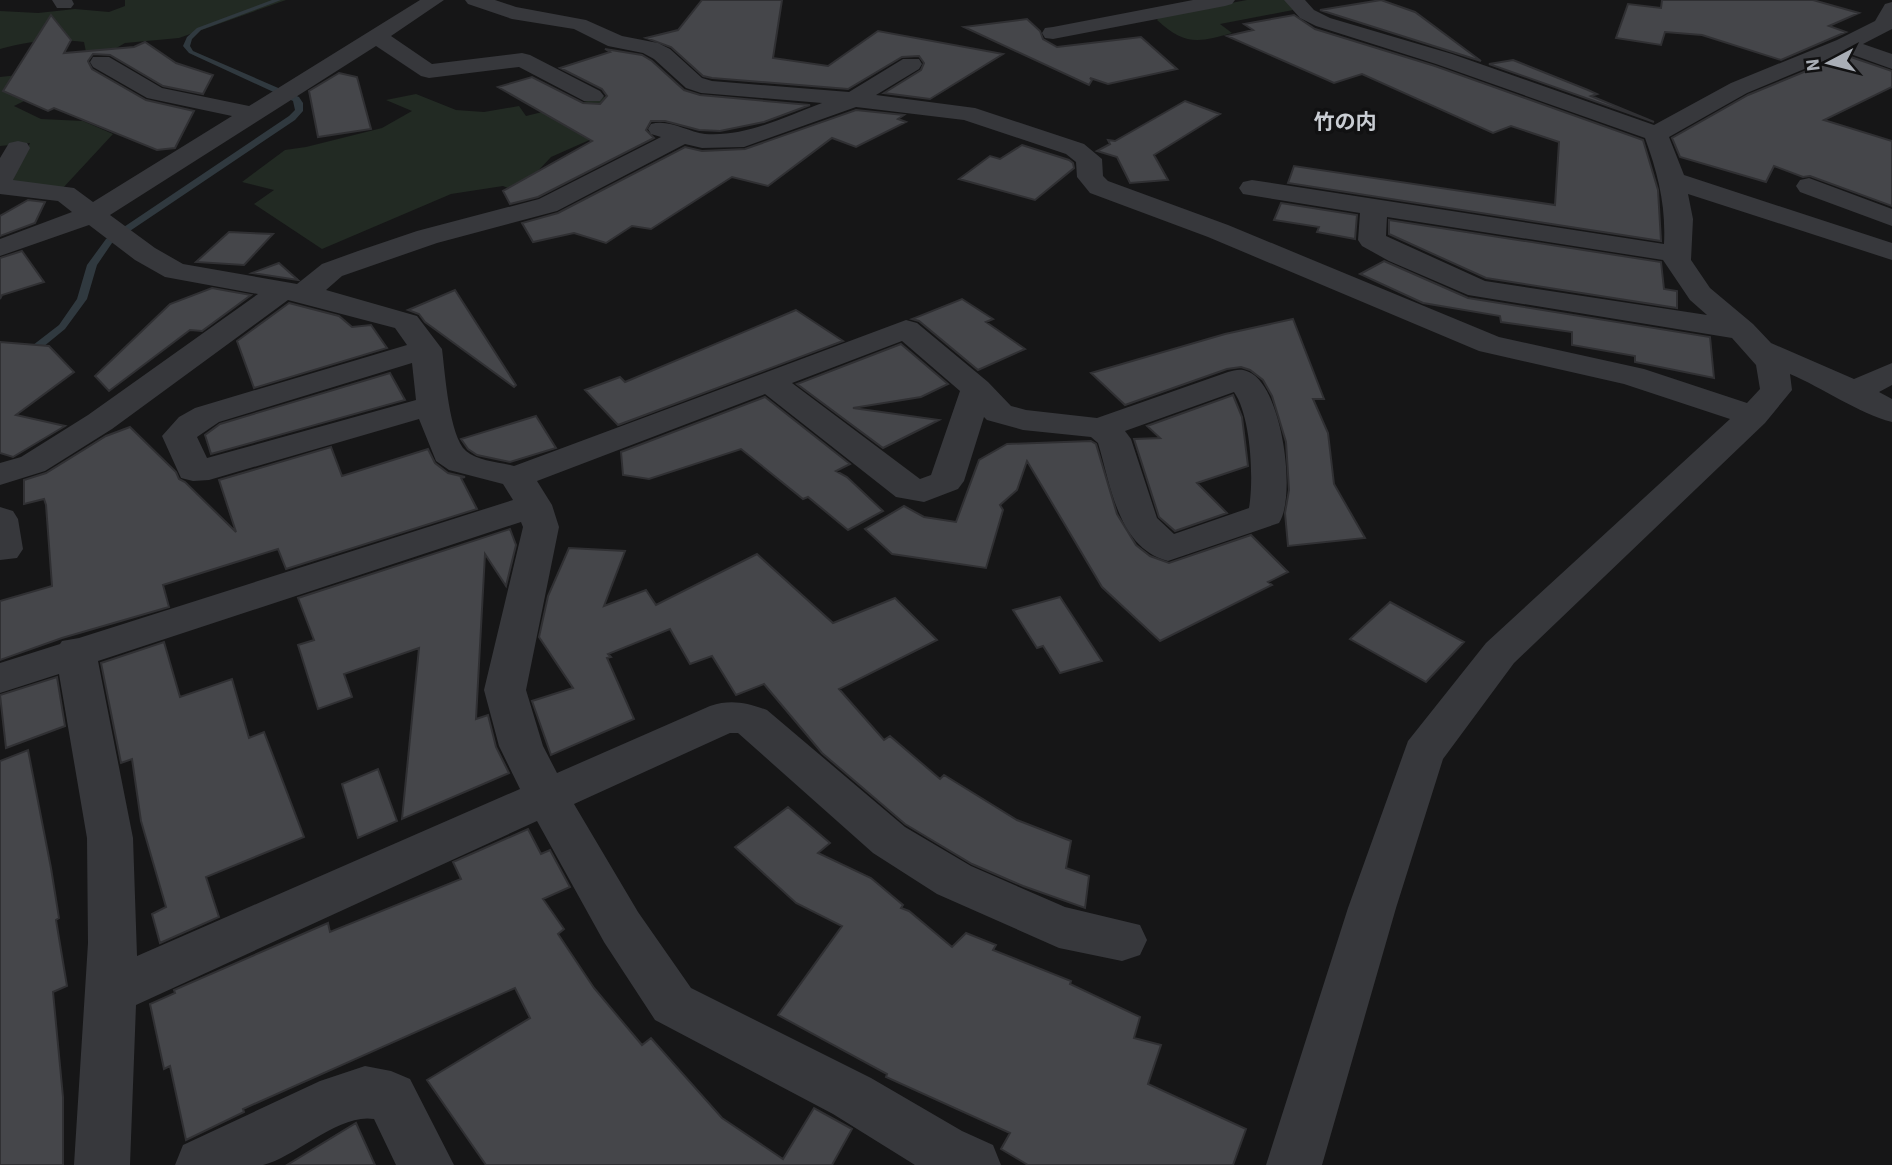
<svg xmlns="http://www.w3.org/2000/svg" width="1892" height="1165" font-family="'Source Sans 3','Noto Sans JP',sans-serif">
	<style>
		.green { fill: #222a23 }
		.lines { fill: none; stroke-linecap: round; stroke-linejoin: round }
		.stream { fill: #30393f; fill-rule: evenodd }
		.building { fill: #45464a; stroke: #303033; stroke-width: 2 }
		.minor { fill: #37383c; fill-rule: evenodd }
		.labels { text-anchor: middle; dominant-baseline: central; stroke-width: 7; stroke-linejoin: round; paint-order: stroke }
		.far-quarter-label { font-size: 21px; font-weight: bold; fill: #c9cdd3; stroke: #111112 }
	</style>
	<rect width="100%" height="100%" fill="#161617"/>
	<path class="green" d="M125,0H286L179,38L125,43L104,55L86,52L84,42C55,38 29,41 0,49V11L38,13L75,9L109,12L125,6Z
		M1247,0H1287L1293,10L1220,24L1232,33C1198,43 1184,45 1157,20L1160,16Z
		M46,72L79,74L14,106L41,119L83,121L113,134L62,189L11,184L30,143L0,146V77Z
		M624,92L603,134L551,157L537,172L508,188L503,186L451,194L322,249L254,204L274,190L242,182L285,150L306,147L382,128L412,111L386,100L416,94L456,110L484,112L519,106L526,116Z"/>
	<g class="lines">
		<path class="stream" d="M272,0H281L201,30L192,39L190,46L193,51L299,97L303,103V111L295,120L112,243L97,265L87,299L65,329L32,356H24V352L59,325L77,299L87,265L106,239L289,116L295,110L293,101L189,53L183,46L187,37L197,28Z"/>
	</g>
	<path class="building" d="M702,0H782L773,58L828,66L878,31L1003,54L930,99L884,93L921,70L924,63L919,56L902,57L848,89L712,78L703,76L671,47L646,38L678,30Z
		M1381,0L1415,12L1481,61L1320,10Z
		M1662,0H1813L1859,13L1829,26L1846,32L1781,60L1702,35L1665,32L1661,45L1616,38L1628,4L1661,8Z
		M51,15L71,40L64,53L134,47L145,42L176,63L213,75L203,94L163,86L110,55L93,54L88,61L92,69L146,100L194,111L175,148L157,150L54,108L48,111L3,91Z
		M1294,15L1315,29L1435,66L1643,140L1658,190L1661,241L1288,183L1294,166L1555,205L1559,142L1511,126L1493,133L1362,74L1334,83L1227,36L1253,30L1244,24Z
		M1027,19L1040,31L1043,39L1057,47L1141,37L1177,69L1108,84L1090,78L1092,80L1089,85L964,27Z
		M605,49L642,55L652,61L684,90L700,95L810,105L764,122L720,131L699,130L665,121H651L646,130L654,138L538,197L510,204L503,191L592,141L498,87L532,77L583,103L600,104L607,96L602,89L560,68L610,52Z
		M1845,55L1892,71V87L1824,120L1892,141V206L1810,176L1803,177L1774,166L1766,182L1680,157L1672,138L1748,95Z
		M1513,60L1588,90L1597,94L1591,96L1654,122L1489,64Z
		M339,73L357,77L371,129L318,137L309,91Z
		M1185,101L1220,114L1154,155L1168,180L1130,183L1117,157L1097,151L1110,144L1108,140L1115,141Z
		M856,110L904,115L898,119L906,122L856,147L832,138L768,186L732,177L651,229L632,226L606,243L574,233L533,242L522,223L558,213L685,147L702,151L745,149Z
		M1022,145L1069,160L1073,163L1074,168L1035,200L959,179L990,156L1000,159Z
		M28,200L45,202L35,223L0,236V216Z
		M1281,203L1357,215L1355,239L1317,232L1319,227L1274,220Z
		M1389,220L1661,262L1664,289L1677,291V308L1486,278L1389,234Z
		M229,232L273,234L244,265L196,262Z
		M22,251L44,282L2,295L0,299V258Z
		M1384,261L1468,298L1710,337L1714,378L1635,362V356L1572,345V332L1501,322L1500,316L1423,303L1360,274Z
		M279,263L298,280L252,273Z
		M212,288L251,295L202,331L190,330L109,391L95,376L170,304Z
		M455,290L516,385L514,387L425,322L419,314L408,310Z
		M962,299L993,319L986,322L1025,349L978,370L919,321L912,319Z
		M289,303L339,316L352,327L371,325L387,348L254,388L237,341Z
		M796,310L843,341L618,425L585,390L620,377L625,382Z
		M1293,319L1324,399H1313L1328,433L1334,484L1365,538L1288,546L1285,513L1289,490L1286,442L1272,396L1263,380L1250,370L1241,367L1227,369L1125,405L1091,373L1225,334Z
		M0,342L49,346L74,372L16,415L65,426L13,457L0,453Z
		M901,344L948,384L921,397L853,408L939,420L883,448L797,384Z
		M390,373L405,400L211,454L205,435L220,424Z
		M1233,395L1242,417L1248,466L1197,483L1227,513L1175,531L1159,517L1134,439L1160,438L1147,426Z
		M765,397L850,464L836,471L847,477L883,511L848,530L808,497L803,499L741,449L649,479L623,475L621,452Z
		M536,416L556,448L510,462L477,455L468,449L461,439Z
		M130,427L176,472L179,479L185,482L236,532L219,480L331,447L342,476L428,449L435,463L448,473L465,477L461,478L477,509L286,569L278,549L163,585L169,607L62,638L0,660V601L52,586L46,505L44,499L24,504V480L46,473L106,436Z
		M1091,441L1096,444L1117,514L1136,545L1150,556L1169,563L1251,535L1288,572L1268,582L1272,585L1160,641L1102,587L1027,461L1017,490L1000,505L1003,510L986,568L892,554L865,529L904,506L924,517L956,522L979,460L1007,444Z
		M510,529L516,545L506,586L485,554L476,719L488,715L496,747L509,773L402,819L419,648L344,674L352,697L318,709L298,645L314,640L298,598Z
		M569,548L625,551L604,606L646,590L656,605L757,554L833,623L895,598L937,640L839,689L884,740L890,736L940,779L944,775L1017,820L1071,841L1066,868L1089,876L1085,908L1023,886L972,864L905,824L822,753L764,684L736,695L712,656L690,664L670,629L608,654L611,657L607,658L634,719L551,755L532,701L573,688L539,637L548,596Z
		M1060,597L1102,661L1060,673L1043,646L1037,648L1013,610Z
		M1390,602L1464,642L1426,682L1350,639Z
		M164,642L180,697L232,679L249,738L264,732L304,837L206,877L219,917L160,943L152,914L166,907L141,821L132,759L121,763L101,663Z
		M57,677L65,726L6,748L0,695Z
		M28,750L51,868L59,918L56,920L67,986L53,992L63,1097V1165H0V761Z
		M378,769L397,821L358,838L342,784Z
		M788,807L830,843L818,853L871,878L903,905L901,908L909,911L952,947L966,933L996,945L993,950L1071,981L1070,984L1140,1017L1134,1038L1161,1045L1148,1084L1246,1129L1233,1165H1028L1001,1149L1010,1133L886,1077L887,1074L778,1015L842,926L796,903L735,847Z
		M528,829L541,854L550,850L570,887L543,899L564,929L558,934L594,988L642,1045L651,1038L722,1118L783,1159L814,1108L852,1129L832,1165H486L427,1080L530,1018L515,988L243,1109L244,1112L186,1140L170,1066L164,1069L150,1004L175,993L174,990L328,923L330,932L461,879L453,862Z
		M356,1123L375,1165H287Z"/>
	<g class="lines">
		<path class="minor" d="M52,0H72L74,4L71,8H57Z
			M420,0H444L391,36L432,64L522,53L530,55L600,91L604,96L600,101H584L519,67L429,78L421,76L376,46L110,215L155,248L183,264L297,284L322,264L358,251L417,231L539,199L661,137L651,134L648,129L651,124C670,119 687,132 705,134C746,137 784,117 822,103L701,93L686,88L654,59L643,53L608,46L574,29L512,19L468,4L465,0H495L516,7L586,20L622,36L658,43L670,49L702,78L712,81L849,92L903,59H919L922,64L919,69L876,95L975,108L1084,144L1102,159L1103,176L1108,181L1228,225L1499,337L1644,369L1747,403L1760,389L1756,365L1732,338L1468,295L1389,261L1362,246L1358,240L1360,213L1243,194L1239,188L1243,182L1252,180L1664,244C1666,205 1658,174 1645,138L1436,64L1316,26L1300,18L1284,0H1305L1314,10L1330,18L1452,54L1654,125L1731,83L1837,40L1875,21L1885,4L1892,2V29L1863,44L1892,54V69L1845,52L1747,93L1669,137L1684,175L1892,243V260L1688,194L1693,219L1691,260L1710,288L1753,324L1771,343L1854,379L1892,363V385L1879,392L1892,399V422C1858,413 1823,388 1790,374L1792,390L1765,423L1514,663L1443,759L1396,908L1322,1165H1266L1348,908L1408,741L1486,643L1730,419L1624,384L1479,351L1208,237L1090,193L1077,177L1076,162L1066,154L964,120L856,107L744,147L702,148L685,144L557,211L437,243L342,276L326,290L417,316L442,349C445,372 449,436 466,451C477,461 499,462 514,466L906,320L917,323L988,382L1011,406L1026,410L1097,418L1228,372C1235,370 1241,368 1249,372C1282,386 1297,496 1279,523L1168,561C1118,548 1111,486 1098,443L1091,437L1023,430L987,420L984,417L964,481L958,489L924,502L896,497L765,394L537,481L552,505L559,527L526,690L543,746L557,773L710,706C732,699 746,703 767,710L905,827L971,866L1065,907L1140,925L1147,940L1140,955L1122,961L1059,948L937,894L873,853L738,733H730L574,804L638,912L691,988L871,1078L962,1131L993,1145L1001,1165H915L833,1114L655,1020L604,942L537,821L136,1005L130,1165H74L88,943L87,838L59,674L0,693V663L60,644L62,641L79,638L513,500L503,484L449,470L436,461L419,419L209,480L193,481L181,478L162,436L179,417L195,408L407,345L395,328L288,300L112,429L45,471L0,485V463L21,457L88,415L258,294L165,277L135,260L89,225L0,256V239L72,212L58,201L0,194V158L9,143L18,141L27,143L30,148L13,180L74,188L93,202L232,116L147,98L93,67L90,62L93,57H109L162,88L249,106ZM1387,217L1663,260L1690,300L1707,315L1485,281L1386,236ZM902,341L960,391L931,475L920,479L792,383ZM412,363L416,400L207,458L197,437L219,422ZM1234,392C1251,416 1254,479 1249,508L1174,534L1157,518L1131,439L1125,431ZM521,522L523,527L484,690L499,746L520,789L137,956L133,838L98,661Z
			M1193,0H1235L1232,4L1225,6L1053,39L1045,38L1042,33L1045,28L1053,27Z
			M1809,178L1892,209V226L1800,192L1796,186L1800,180Z
			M0,507L13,511L18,519L23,549L17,558L0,560Z
			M365,1066L391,1071L410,1079L454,1165H396L374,1119C339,1113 296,1157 263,1165C245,1165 196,1165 175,1165L183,1145L320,1081Z"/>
	</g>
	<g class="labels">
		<g class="far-quarter-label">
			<text x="1345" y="122">竹の内</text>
		</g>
	</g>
	<g transform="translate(1829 63) rotate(263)" stroke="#111112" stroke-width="5" paint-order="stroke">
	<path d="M0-5L12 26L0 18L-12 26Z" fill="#a9aeb6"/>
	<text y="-10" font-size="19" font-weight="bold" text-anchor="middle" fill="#a9aeb6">N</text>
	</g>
</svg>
